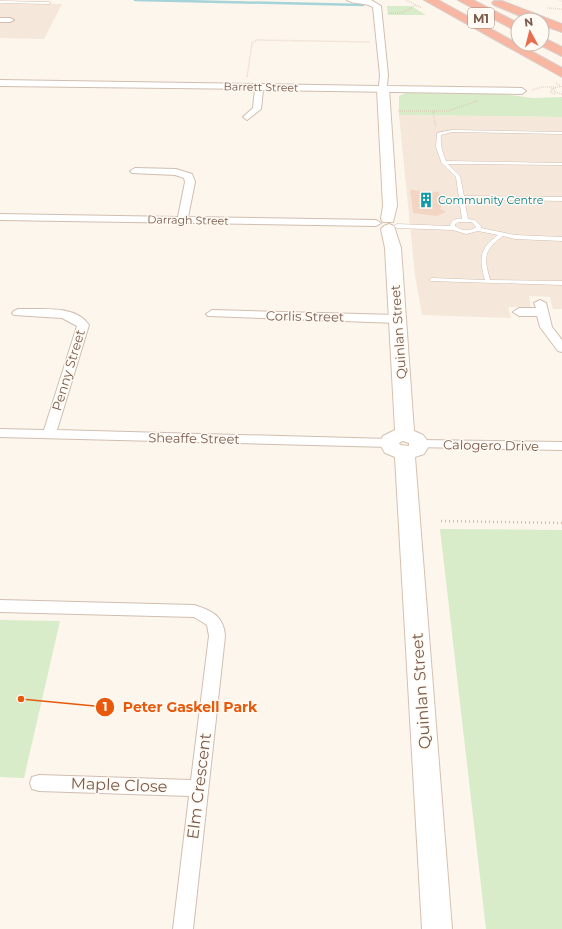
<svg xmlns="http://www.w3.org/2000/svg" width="562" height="929" font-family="Montserrat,sans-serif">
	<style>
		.residential { fill: #f5e8da }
		.green { fill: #d8ecc9 }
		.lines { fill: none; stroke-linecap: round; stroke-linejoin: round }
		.stream { stroke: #a5d3da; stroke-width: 2.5 }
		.building { fill: #f3d5c3 }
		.lane-casing { stroke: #d1beb0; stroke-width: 1 }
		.street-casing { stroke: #d1beb0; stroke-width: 2 }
		.secondary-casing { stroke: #d6c0b0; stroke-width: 2 }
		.highway-casing { stroke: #dad1cd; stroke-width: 2 }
		.path-far1 { stroke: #d9b8a5; stroke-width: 1.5; stroke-dasharray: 0.5 1.5; stroke-linecap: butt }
		.path { stroke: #d9b8a5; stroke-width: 2.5; stroke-dasharray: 1 3; stroke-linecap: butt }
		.lane { fill: #fff; fill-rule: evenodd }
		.street { fill: #fff; fill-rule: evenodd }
		.secondary { fill: #fff; fill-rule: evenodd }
		.highway { fill: #f7b7a3; fill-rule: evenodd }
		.labels { text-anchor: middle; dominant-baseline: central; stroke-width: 3; stroke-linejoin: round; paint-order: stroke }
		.far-street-label { font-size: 11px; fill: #7a5c4d; stroke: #fffaf3 }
		.far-culture-label { font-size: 11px; fill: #0d838f; stroke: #fffaf3; text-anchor: start }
		.shield { fill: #fffaf3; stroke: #a28b7f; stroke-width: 1 }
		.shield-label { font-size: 12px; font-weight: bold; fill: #7a5c4d }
		.street-label { font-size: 13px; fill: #7a5c4d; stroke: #fffaf3 }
		.near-street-label { font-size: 16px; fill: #7a5c4d; stroke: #fffaf3 }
		.leader { fill: none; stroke: #e8590c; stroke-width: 1.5 }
		.callout-dot { fill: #e8590c; stroke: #fffaf3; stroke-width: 1.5 }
		.mark-label { font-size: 12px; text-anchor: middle; font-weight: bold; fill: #fff }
		.callout-label { font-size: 14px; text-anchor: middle; font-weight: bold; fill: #e8590c; stroke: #fffaf3; stroke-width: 3; stroke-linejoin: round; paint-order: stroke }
	</style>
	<rect width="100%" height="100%" fill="#fdf6ec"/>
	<path class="residential" d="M0,4H62L44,39L0,38Z
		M399,115L562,117V309H553L550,297L529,296L531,307H508L511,318L422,315L415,276Z"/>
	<path class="green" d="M387,6H411L426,15H388Z
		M406,93L502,94L533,98L562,97V117L399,115V96Z
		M440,529L562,530V929H486Z
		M0,620L60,621L24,778L0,777Z"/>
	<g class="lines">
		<path class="stream" d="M135,0L363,5"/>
	</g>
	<path class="building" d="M410,190L439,192L441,208H439L446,212L437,216L413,213Z"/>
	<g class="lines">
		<g class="lane-casing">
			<path id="lane" d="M0,1L49,2L51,3L49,4L0,3Z
				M452,130L562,132V134L452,132L441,135C440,144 442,152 446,161L562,163V165L448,164L460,176L464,196L562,197V201L464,199L468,219L475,220L481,226V228L515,235L562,237V241L515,239L503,236C483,251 484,257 490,280L562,281V285L430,281V279L432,278L485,280C479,258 479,249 498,235L478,231L466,234L453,230L397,228L394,226L397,224L450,226C451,220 456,218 462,219L456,177L441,162V161L436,147L437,133ZM459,222H472L476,227C469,232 462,231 455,226V224Z"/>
		</g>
		<g class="street-casing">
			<path id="street" d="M347,0H371L381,6L388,75L387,86L522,88L526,91L522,94L263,90L261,109L247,120L243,117L253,108L255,89L0,86V80L379,86L380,75L373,7C365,2 354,5 347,0Z
				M0,18H10L14,20L10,22H0Z
				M135,168L176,169L192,174L195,182L188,217L376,220L381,223L376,226L0,220V214L178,217L185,182L184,178L175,175L132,173L130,171Z
				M540,300L546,303L552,327L562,340V352L558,351L540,327L537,316H519L513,312L519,308H536L534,303Z
				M18,309C40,310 75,304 89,325L57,430L389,439L394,440L396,443L394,446L389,447L0,437V429L44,430L77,326L62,318L14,315L12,313L14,311Z
				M212,310L398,315L404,319L398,323L208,316L206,314Z
				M420,440L562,442V450L415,447L413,444L415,441Z
				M0,600L194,605C211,610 224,616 225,636L193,929H173L189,796L39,791L32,789L30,783L32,777L39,775L191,780L209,636L207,625L194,617L0,612Z"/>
		</g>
		<g class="secondary-casing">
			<path id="secondary" d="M383,85L389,89L397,206L393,222H383L381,219L383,206L377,89Z
				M389,224L394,226L401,248L414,431L423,435L430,444L424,454L415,457L452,929H422L395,457L385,453L379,443L383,436L395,430L385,248L381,229L384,226ZM403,441L409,443V446L400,445L399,443Z"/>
		</g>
		<g class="highway-casing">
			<path id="highway" d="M424,0H438L562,68V77Z
				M458,0H473L518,23V32Z
				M494,1H502L562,24V32L542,25V20H530L494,5L492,3Z
				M542,37L562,47V56L538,44H542Z"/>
		</g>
		<path class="path-far1" d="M406,0L422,8
			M560,0L562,1
			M547,8L562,9
			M389,13H402L416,5
			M247,77L252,43L257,40L370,42
			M556,83L562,87
			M552,88L551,92L556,95
			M556,88H553L555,92L562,94
			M532,90L542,87H560
			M398,111H448L477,101
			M433,112L436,127"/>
		<path class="path" d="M441,521L562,523"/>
		<use href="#lane" class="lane"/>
		<use href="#street" class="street"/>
		<use href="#secondary" class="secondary"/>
		<use href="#highway" class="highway"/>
	</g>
	<defs>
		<g id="building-bare" transform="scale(1.2)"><path d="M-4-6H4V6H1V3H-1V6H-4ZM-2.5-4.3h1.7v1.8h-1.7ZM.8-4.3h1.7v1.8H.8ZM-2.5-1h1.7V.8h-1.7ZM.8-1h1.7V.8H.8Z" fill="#0f9aa8" stroke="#fffaf3" stroke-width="2.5" paint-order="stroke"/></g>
	</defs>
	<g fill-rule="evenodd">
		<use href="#building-bare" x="426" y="200"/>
	</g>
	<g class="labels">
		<g class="far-street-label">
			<text transform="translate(261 87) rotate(1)">Barrett Street</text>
			<text transform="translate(188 220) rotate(1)">Darragh Street</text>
		</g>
		<g class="far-culture-label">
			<text x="438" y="200">Community Centre</text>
		</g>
		<rect class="shield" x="468" y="8" width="26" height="20" rx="3"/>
		<g class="shield-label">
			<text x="481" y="18">M1</text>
		</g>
		<g class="street-label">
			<text transform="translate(305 316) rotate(1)">Corlis Street</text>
			<text transform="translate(398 332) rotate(-94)">Quinlan Street</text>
			<text transform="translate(68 370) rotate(-73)">Penny Street</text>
			<text transform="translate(194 438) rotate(1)">Sheaffe Street</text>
			<text transform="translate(491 445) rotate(1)">Calogero Drive</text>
		</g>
		<g class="near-street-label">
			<text transform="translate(421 691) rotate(-94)">Quinlan Street</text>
			<text transform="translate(119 785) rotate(2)">Maple Close</text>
			<text transform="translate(199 786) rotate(-83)">Elm Crescent</text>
		</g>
	</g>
	<path class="leader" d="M21 699L105 707"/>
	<g class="callout-dot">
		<circle cx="21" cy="699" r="4"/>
		<circle cx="105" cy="707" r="10"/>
	</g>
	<g class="mark-label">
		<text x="105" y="711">1</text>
	</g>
	<g class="callout-label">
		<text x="190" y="712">Peter Gaskell Park</text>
	</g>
	<g transform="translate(530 32) rotate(353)"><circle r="19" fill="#fffaf3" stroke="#cabbb1"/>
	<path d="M0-3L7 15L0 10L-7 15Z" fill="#e76f51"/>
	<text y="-6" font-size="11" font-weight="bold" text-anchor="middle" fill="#7a5c4d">N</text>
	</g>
</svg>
